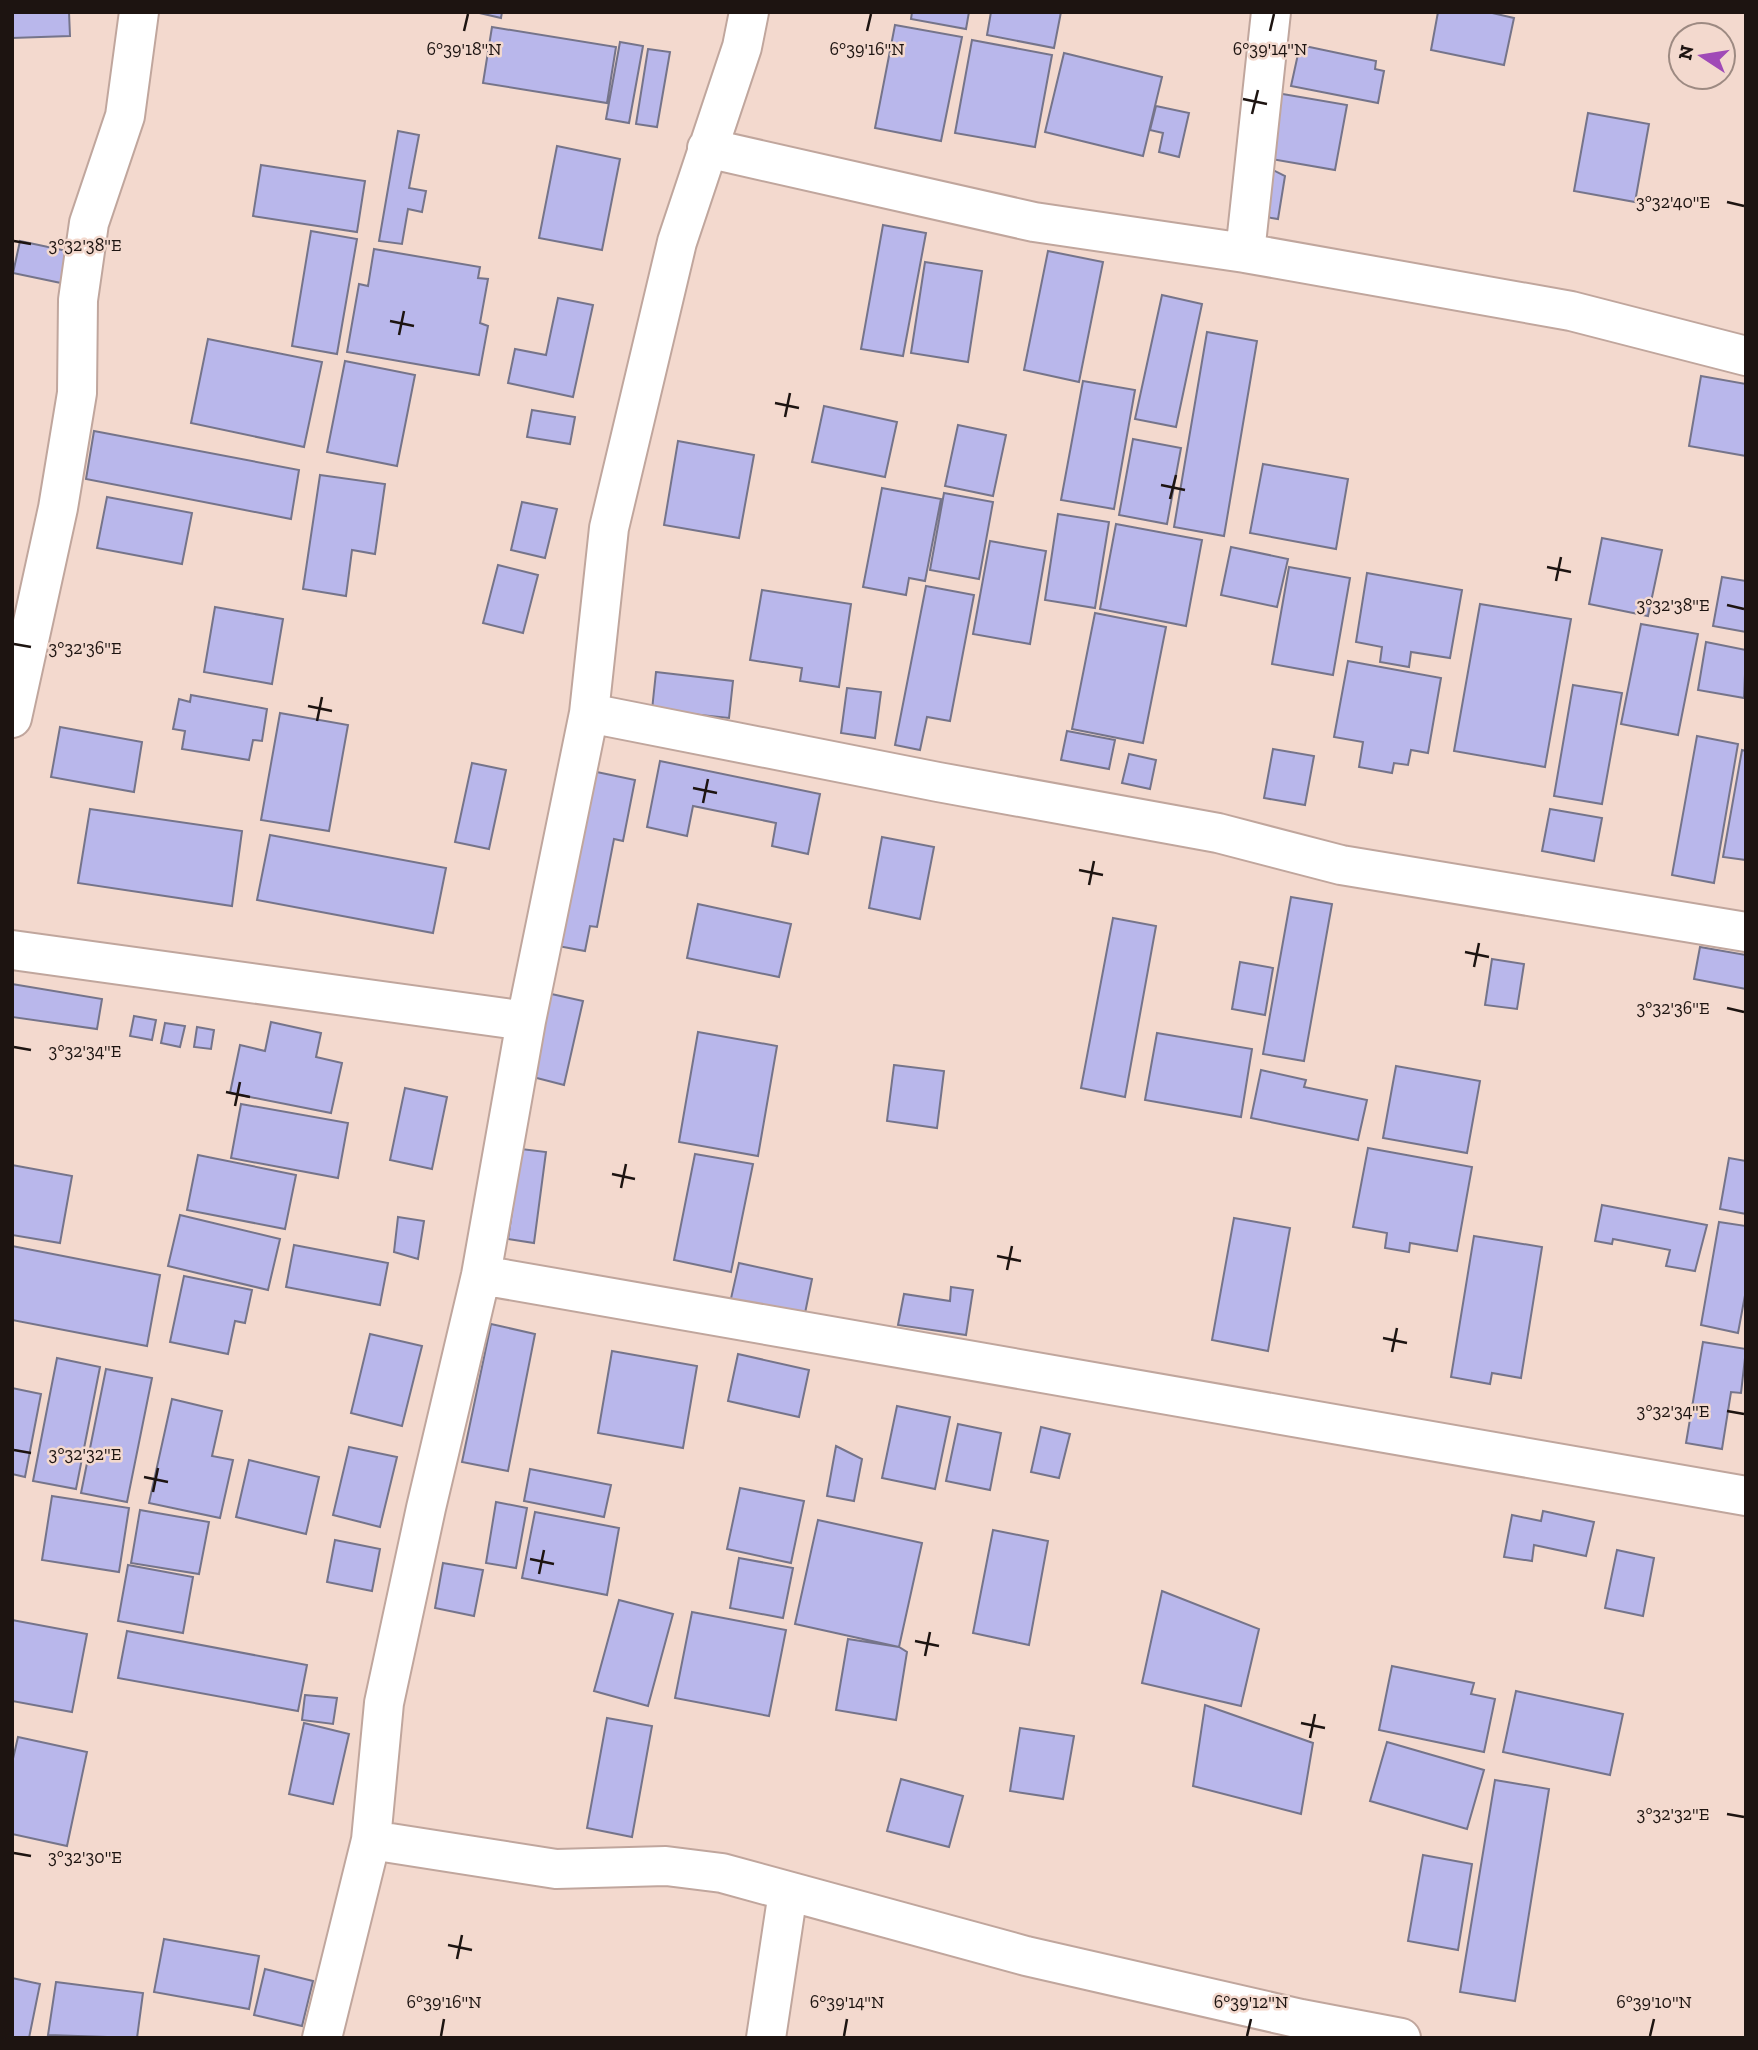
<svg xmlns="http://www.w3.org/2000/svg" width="1758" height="2050" font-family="'Zilla Slab',serif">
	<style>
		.building { fill: #b9b7eb; stroke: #75748a; stroke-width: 2 }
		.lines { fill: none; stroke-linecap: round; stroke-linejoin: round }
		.minor-casing { stroke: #c0a69d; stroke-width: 42 }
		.minor { stroke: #fff; stroke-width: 38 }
		.ticks { fill: none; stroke: #1d1411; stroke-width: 2.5 }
		.ticks-label { font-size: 18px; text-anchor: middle; fill: #1d1411; stroke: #f3d9ce; stroke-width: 5; stroke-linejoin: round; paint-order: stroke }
	</style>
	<rect width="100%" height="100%" fill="#f3d9ce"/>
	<path class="building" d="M12,12H69L70,36L12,38Z
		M475,12H502L501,18Z
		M912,12H969L966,29L911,19Z
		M991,12H1061L1054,48L987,35Z
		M1438,12H1488L1514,18L1504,65L1431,50Z
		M895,25L962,37L941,141L875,128Z
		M492,27L616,47L607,103L483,83Z
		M972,40L1052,55L1035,147L955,133Z
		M620,42L643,46L629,123L606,119Z
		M1300,45L1376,61L1375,69L1384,71L1378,103L1291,86Z
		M648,49L670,52L657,127L636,124Z
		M1064,53L1162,77L1143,156L1045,132Z
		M1271,92L1347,105L1335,170L1260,157Z
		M1156,106L1189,113L1179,157L1159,152L1163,133L1150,130Z
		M1588,113L1649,124L1635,202L1574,191Z
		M398,131L419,135L409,188L426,191L422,212L408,209L402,244L379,241Z
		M557,146L620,159L602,250L539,238Z
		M1261,164L1285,176L1278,219L1253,215Z
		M261,165L365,181L357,232L253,216Z
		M883,225L926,233L903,356L861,349Z
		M311,231L357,239L337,354L292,346Z
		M20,241L67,251L61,283L13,273Z
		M374,249L480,267L478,278L488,279L480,323L488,326L479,375L347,352L359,284L368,286Z
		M1048,251L1103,262L1079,382L1024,370Z
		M925,262L982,271L968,362L911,353Z
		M1162,295L1202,304L1176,427L1135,419Z
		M558,298L593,305L573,397L508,383L515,349L546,355Z
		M1207,332L1257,341L1224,536L1174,527Z
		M208,339L322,362L304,447L191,423Z
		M345,361L415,375L397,466L327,452Z
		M1701,376L1746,384V456L1689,446Z
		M1083,381L1135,390L1114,509L1061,500Z
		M824,406L897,422L885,477L812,462Z
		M532,410L575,417L570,444L527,437Z
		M958,425L1006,435L993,496L945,486Z
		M94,431L299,470L291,519L86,479Z
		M1133,439L1181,448L1167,524L1119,515Z
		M678,441L754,455L739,538L664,525Z
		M1263,464L1348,479L1336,549L1250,533Z
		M320,475L385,484L375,554L352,550L346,596L303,589Z
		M882,488L941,499L925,581L909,578L906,595L863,587Z
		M944,493L993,502L979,579L930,570Z
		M107,497L192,513L182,564L97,548Z
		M522,502L557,509L545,558L511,550Z
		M1058,514L1109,522L1095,608L1045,600Z
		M1116,524L1202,540L1186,626L1100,609Z
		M1602,538L1662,550L1648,616L1589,604Z
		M990,541L1046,551L1030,644L973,634Z
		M1231,547L1288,559L1277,607L1221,595Z
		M498,565L538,575L523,633L483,623Z
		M1289,567L1350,578L1333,675L1272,664Z
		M1367,573L1462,590L1450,658L1411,652L1409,667L1380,662L1382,647L1356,642Z
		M1722,577L1746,581V632L1713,626Z
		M926,586L974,595L950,721L927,717L920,750L895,745Z
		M762,590L851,604L839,687L800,681L802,668L750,660Z
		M1480,604L1571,619L1545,767L1454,751Z
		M215,607L283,619L272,684L204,672Z
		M1095,613L1166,627L1143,743L1072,729Z
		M1641,624L1698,634L1678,735L1621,724Z
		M1706,642L1746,650L1744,698L1698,690Z
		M1348,661L1441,678L1428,753L1411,750L1408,765L1394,763L1392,773L1359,767L1363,742L1334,737Z
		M656,672L733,681L729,718L652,710Z
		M1573,685L1622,693L1602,804L1554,796Z
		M847,688L881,692L875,738L841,733Z
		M191,695L267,709L262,741L253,740L249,760L182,749L185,731L173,729L179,699L190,702Z
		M280,713L348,725L329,831L261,820Z
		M60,727L142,742L134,792L51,777Z
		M1067,731L1115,740L1109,769L1061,760Z
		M1697,736L1738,744L1714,883L1672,875Z
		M1273,749L1314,756L1305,805L1264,798Z
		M1742,750L1746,751V860L1723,857Z
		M1129,754L1156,760L1150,789L1122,783Z
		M660,761L820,794L808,854L772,846L776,823L693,806L687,836L647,827Z
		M472,763L506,770L489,849L455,842Z
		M592,771L635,780L623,841L614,839L597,927L590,926L585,951L558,946Z
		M90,809L242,831L232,906L78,883Z
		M1550,809L1602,818L1594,861L1542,851Z
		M270,835L446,868L433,933L257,900Z
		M882,837L934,847L920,919L869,908Z
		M1291,897L1332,904L1304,1061L1263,1054Z
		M698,904L791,924L779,977L687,958Z
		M1113,918L1156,926L1125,1097L1081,1088Z
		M1700,947L1746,955V989L1694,979Z
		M1492,959L1524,964L1517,1009L1485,1005Z
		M1240,962L1273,968L1265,1015L1232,1009Z
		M12,984L102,999L97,1029L12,1017Z
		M547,993L583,1001L564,1085L529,1076Z
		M134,1016L156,1020L152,1040L130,1036Z
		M271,1022L321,1033L316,1057L342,1063L331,1113L230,1093L240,1045L265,1051Z
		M165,1023L185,1026L180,1047L161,1043Z
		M197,1027L214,1030L211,1049L194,1047Z
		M698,1032L777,1046L758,1156L679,1142Z
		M1157,1033L1252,1049L1241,1117L1145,1100Z
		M894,1065L944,1071L937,1128L887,1121Z
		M1396,1066L1480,1081L1467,1153L1383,1138Z
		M1261,1070L1306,1080L1304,1087L1367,1100L1358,1140L1251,1118Z
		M405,1088L447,1097L432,1169L390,1160Z
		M241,1104L348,1123L338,1178L231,1158Z
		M1368,1148L1472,1167L1457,1251L1410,1243L1409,1252L1385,1248L1387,1233L1353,1227Z
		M521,1149L546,1152L534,1243L508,1239Z
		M695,1154L753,1164L731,1272L674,1260Z
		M198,1155L296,1175L285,1229L187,1210Z
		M1729,1158L1746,1161V1214L1720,1209Z
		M12,1165L72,1176L60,1243L12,1235Z
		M1602,1205L1707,1225L1695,1271L1666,1266L1670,1250L1613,1239L1612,1244L1595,1241Z
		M180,1215L280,1239L268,1290L168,1266Z
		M398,1217L424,1221L418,1259L394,1252Z
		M1234,1218L1290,1228L1268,1351L1212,1340Z
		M1719,1222L1746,1226V1290L1738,1333L1701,1325Z
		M1474,1236L1542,1247L1521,1378L1492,1373L1490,1384L1451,1377Z
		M294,1245L388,1263L380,1305L286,1287Z
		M12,1246L160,1275L147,1346L12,1320Z
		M739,1263L812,1279L804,1318L730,1303Z
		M184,1276L252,1290L245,1323L235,1321L228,1354L170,1342Z
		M951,1287L973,1290L966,1335L898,1325L904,1294L950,1301Z
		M491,1324L535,1334L508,1471L462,1462Z
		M370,1334L422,1346L402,1426L351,1413Z
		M1703,1342L1746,1349L1741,1393L1731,1392L1722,1449L1686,1443Z
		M612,1351L697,1366L683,1448L598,1433Z
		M738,1354L809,1370L799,1417L728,1401Z
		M57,1358L100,1367L76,1489L33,1481Z
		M106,1369L152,1378L127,1502L81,1493Z
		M12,1388L41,1394L25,1477L12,1474Z
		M172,1399L222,1411L212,1456L233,1460L220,1518L149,1503Z
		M897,1406L950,1417L935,1489L882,1478Z
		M958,1424L1001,1433L990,1490L946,1481Z
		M1041,1427L1070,1434L1059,1478L1031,1472Z
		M836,1446L862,1459L854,1501L827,1496Z
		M349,1447L397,1457L380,1527L333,1515Z
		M249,1460L319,1477L306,1534L236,1517Z
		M530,1469L611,1485L604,1517L524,1501Z
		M740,1488L804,1501L791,1563L727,1549Z
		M52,1496L129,1508L119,1572L42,1560Z
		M496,1502L527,1508L516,1568L486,1563Z
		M140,1510L209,1522L199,1574L131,1563Z
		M1543,1511L1594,1522L1586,1556L1534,1545L1532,1561L1504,1557L1512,1515L1541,1521Z
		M535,1512L619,1528L607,1595L522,1578Z
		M818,1520L922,1543L899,1647L795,1624Z
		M993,1530L1048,1541L1029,1645L973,1633Z
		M335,1540L380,1549L372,1591L327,1582Z
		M1617,1550L1654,1558L1643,1616L1605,1608Z
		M739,1558L793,1568L783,1618L730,1608Z
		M443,1563L483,1570L474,1616L435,1608Z
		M128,1565L193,1577L183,1633L118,1621Z
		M1162,1591L1259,1629L1241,1706L1142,1683Z
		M619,1600L673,1614L648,1706L594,1691Z
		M692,1612L786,1630L769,1716L675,1698Z
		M12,1620L87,1634L72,1712L12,1701Z
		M127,1631L307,1665L298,1711L118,1678Z
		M848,1639L899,1647L907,1652L896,1720L836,1710Z
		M1392,1666L1474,1683L1471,1694L1495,1699L1484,1752L1379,1730Z
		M1516,1691L1623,1714L1610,1775L1503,1752Z
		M305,1695L337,1698L333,1724L302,1720Z
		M1205,1705L1313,1743L1301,1814L1193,1786Z
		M607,1718L652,1726L632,1837L587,1828Z
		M304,1723L349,1734L333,1804L289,1794Z
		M1020,1728L1074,1736L1063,1799L1010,1791Z
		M18,1737L87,1752L67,1846L12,1834V1763Z
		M1387,1742L1484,1770L1467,1829L1370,1801Z
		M901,1779L963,1796L949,1847L887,1831Z
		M1495,1780L1549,1789L1515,2001L1460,1992Z
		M1423,1855L1472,1864L1458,1950L1408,1941Z
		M164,1939L259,1956L249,2009L154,1992Z
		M265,1969L313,1981L302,2026L254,2015Z
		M12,1978L40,1984L29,2038H12Z
		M56,1982L143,1993L137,2038L48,2035Z"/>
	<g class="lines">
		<g class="minor-casing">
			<path id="minor" d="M707,148L1034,222L1245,253L1571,311L1746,356
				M1245,253L1271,12
				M589,713L938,782L1218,833L1341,865L1746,932
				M12,718L58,508L77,393L78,300L89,223L125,116L139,12
				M12,950L526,1021
				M481,1275L1746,1496
				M371,1840L556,1869L666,1866L722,1873L1026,1956L1301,2019L1401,2038
				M322,2038L371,1840L384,1703L426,1508L481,1275L526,1021L589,713L609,528L677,242L742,47L749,12
				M766,2038L788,1892"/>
		</g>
		<use href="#minor" class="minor"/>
	</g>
	<path class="ticks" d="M464,31L468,14M867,31L871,14M1270,31L1274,14M1243,99L1267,104M1252,114L1258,90M1727,202L1744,206M14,241L31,244M390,321L414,326M399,335L404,311M775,403L799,408M785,417L790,393M1161,485L1185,490M1170,499L1176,475M1547,567L1571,572M1556,581L1561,557M1727,605L1744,609M14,644L31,647M308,706L332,711M317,721L322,697M693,788L717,793M703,803L708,779M1079,870L1103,875M1089,885L1094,861M1465,952L1489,957M1474,967L1479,943M1727,1008L1744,1012M14,1047L31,1050M226,1092L250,1097M235,1106L240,1082M612,1174L635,1179M621,1188L626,1164M997,1256L1021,1261M1007,1270L1012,1246M1383,1338L1407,1343M1392,1352L1397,1328M1727,1411L1744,1414M14,1450L31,1453M144,1477L168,1482M153,1492L158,1468M530,1559L554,1564M539,1574L544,1550M915,1641L939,1646M925,1656L930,1632M1301,1723L1325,1728M1310,1738L1315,1714M1727,1814L1744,1817M14,1853L31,1856M448,1945L472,1950M457,1959L462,1935M441,2036L444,2019M844,2036L847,2019M1247,2036L1251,2019M1650,2036L1654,2019"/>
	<g class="ticks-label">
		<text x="464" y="55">6°39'18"N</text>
		<text x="867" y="55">6°39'16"N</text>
		<text x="1270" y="55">6°39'14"N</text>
		<text x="1673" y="208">3°32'40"E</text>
		<text x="85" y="251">3°32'38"E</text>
		<text x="1673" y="611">3°32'38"E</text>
		<text x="85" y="654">3°32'36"E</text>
		<text x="1673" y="1014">3°32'36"E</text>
		<text x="85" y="1057">3°32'34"E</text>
		<text x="1673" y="1417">3°32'34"E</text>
		<text x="85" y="1460">3°32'32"E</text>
		<text x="1673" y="1820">3°32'32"E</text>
		<text x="85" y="1863">3°32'30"E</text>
		<text x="444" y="2008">6°39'16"N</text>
		<text x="847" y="2008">6°39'14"N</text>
		<text x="1251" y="2008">6°39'12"N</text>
		<text x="1654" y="2008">6°39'10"N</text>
	</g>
	<rect width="1758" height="2050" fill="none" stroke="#1d1411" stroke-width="28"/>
	<g transform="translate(1702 56) rotate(282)"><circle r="33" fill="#f3d9ce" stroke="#9d8a82" stroke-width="2"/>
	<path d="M0-5L12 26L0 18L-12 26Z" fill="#a04ab7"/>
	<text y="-10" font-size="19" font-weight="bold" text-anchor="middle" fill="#1d1411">N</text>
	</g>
</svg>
